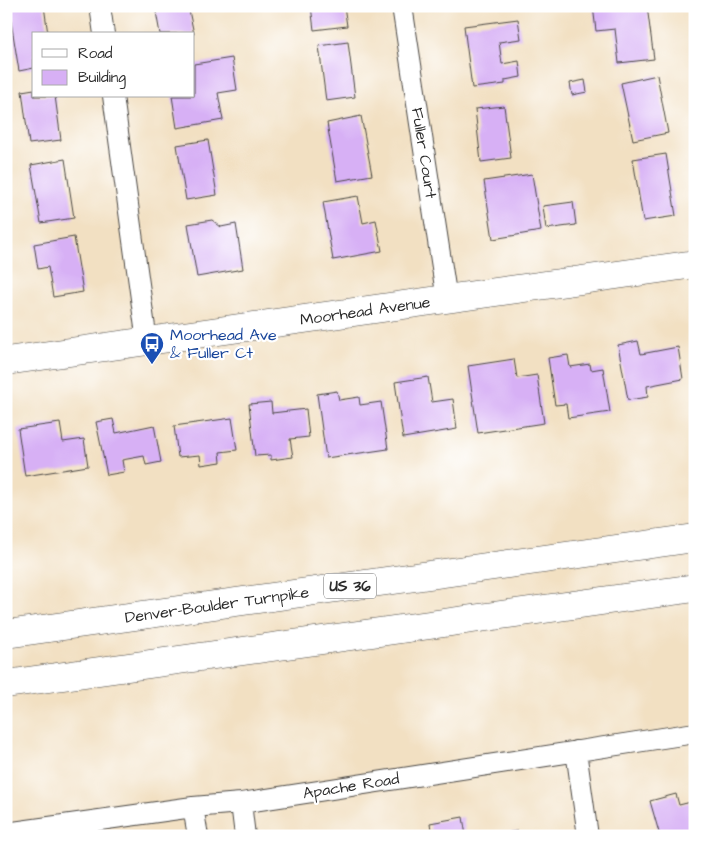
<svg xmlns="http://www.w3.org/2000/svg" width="701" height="842" font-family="'Architects Daughter',sans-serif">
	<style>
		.building { fill: #d7b0f5 }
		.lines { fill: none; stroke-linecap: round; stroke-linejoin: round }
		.street-casing { stroke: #494642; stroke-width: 22 }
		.secondary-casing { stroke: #494642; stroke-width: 29 }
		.highway-casing { stroke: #494642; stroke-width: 29 }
		.street { stroke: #fff; stroke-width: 20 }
		.secondary { stroke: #fff; stroke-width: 28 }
		.highway { stroke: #fff; stroke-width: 28 }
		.labels { text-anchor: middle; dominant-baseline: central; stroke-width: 4.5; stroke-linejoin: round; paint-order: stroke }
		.shield { fill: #fff; stroke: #6b6b6b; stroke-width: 1 }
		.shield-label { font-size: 15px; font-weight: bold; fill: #2b2b2b }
		.street-label { font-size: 16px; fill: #2b2b2b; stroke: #fff }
		.transit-label { font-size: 16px; fill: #164399; stroke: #fff; text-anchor: start }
	</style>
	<rect width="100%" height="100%" fill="#fff"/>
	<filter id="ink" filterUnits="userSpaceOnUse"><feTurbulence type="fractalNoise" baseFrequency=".02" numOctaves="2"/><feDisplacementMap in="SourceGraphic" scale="10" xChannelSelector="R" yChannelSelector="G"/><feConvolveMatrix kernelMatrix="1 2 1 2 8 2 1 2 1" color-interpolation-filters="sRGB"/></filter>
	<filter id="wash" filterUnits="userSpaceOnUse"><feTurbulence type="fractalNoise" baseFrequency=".0096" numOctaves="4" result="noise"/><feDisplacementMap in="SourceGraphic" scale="20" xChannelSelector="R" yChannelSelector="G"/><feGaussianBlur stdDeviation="1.12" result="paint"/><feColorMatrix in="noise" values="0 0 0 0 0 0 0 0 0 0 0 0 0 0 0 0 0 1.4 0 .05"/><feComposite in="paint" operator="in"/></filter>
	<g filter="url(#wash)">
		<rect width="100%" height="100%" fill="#f2e0c2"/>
		<g id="blocks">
			<path class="building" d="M23,6H44L48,34H34V68L19,71L9,9Z
				M155,6H188L194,34H160Z
				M311,6H344L347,26L314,30Z
				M593,6H647L654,59L619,63L615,29L596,31Z
				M518,19L521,39L499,42L502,64L519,61L521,77L505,80V84L472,88L464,26Z
				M348,42L355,97L326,101L319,46Z
				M232,58L237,90L218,93L223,120L177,128L172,96H194V64Z
				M657,75L668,133L633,140L621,83Z
				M585,80L587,92L572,95L570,83Z
				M34,89V96H55L61,140L29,144L22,91Z
				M504,106L511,158L481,162L475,109Z
				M361,116L372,175L337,181L327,123Z
				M208,140L217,195L186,200L177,145Z
				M666,154L676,216L643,221L633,159Z
				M65,159L74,218L41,223L31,165Z
				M532,174L541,231L493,239L484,181Z
				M358,196L363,223L376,220L382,251L333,260L323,202Z
				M573,202L576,225L546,229L543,206Z
				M212,220L221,227L236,224L243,269L197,277L188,224Z
				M74,237L83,292L53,297L48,267L38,269L34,244Z
				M638,341L641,354L678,347L683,379L647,386L648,397L628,400L618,345Z
				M568,355L570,367L590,364L591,370L603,368L610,412L568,418L566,404L555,405L548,358Z
				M514,359L517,378L537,375L544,423L478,433L468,366Z
				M428,377L432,402L453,399L457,429L403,438L395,382Z
				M337,391L339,400L359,397L360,405L381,402L388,449L326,458L317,394Z
				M271,402L272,413L306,409L309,437L290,439L293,457L271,460V455L255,456L249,404Z
				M232,418L237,450L220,452L221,462L201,465L200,455L178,457L174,426Z
				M113,419L116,433L154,425L161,462L146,465L144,456L122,460L124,472L107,475L96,422Z
				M60,423L63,442L84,439L88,466L25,476L18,429Z
				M676,794L679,805L695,801V836H660L650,801Z
				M463,817L466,836H432L430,823Z
				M517,831L518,836H494V835Z"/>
		</g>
	</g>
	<g filter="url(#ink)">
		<use href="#blocks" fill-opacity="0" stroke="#494642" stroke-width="1"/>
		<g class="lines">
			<g class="street-casing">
				<path id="street" d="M100,6L104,34
					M402,6L447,300
					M113,96L147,342
					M576,751L588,836
					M241,803L245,836
					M193,807L198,836
					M6,833L193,807L241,803L695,733"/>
			</g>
			<g class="secondary-casing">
				<path id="secondary" d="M6,361L695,264"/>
			</g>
			<g class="highway-casing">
				<path id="highway" d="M6,634L695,538
					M6,684L695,588"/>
			</g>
			<use href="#street" class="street"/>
			<use href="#secondary" class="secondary"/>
			<use href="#highway" class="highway"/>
		</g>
	</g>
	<defs>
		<g id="bus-pin" transform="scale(1.25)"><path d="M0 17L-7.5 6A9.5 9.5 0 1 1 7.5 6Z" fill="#1a4fb4" stroke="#fff"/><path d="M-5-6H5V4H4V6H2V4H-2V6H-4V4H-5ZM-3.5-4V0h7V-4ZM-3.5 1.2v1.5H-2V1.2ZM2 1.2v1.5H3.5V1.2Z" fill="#fff"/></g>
	</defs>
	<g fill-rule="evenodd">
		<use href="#bus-pin" x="152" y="344"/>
	</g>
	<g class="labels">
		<rect class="shield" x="324" y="573.5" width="52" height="25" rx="4"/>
		<g class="shield-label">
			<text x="350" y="586">US 36</text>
		</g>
		<g class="street-label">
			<text transform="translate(424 153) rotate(81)">Fuller Court</text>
			<text transform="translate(365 311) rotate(-8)">Moorhead Avenue</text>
			<text transform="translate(217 605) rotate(-8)">Denver–Boulder Turnpike</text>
			<text transform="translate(351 786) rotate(-9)">Apache Road</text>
		</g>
		<g class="transit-label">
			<text x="170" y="335">Moorhead Ave<tspan x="170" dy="18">&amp; Fuller Ct</tspan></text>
		</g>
	</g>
	<rect width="701" height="842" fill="none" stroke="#fff" stroke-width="25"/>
	<rect x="32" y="32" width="162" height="65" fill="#ffffff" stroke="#aaaaaa"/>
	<rect x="42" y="49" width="25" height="8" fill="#ffffff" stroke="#aaaaaa"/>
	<text x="78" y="58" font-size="15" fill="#2b2b2b">Road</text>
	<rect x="42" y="70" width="25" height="15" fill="#d7b0f5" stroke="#aaaaaa"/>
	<text x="78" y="82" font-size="15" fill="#2b2b2b">Building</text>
</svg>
